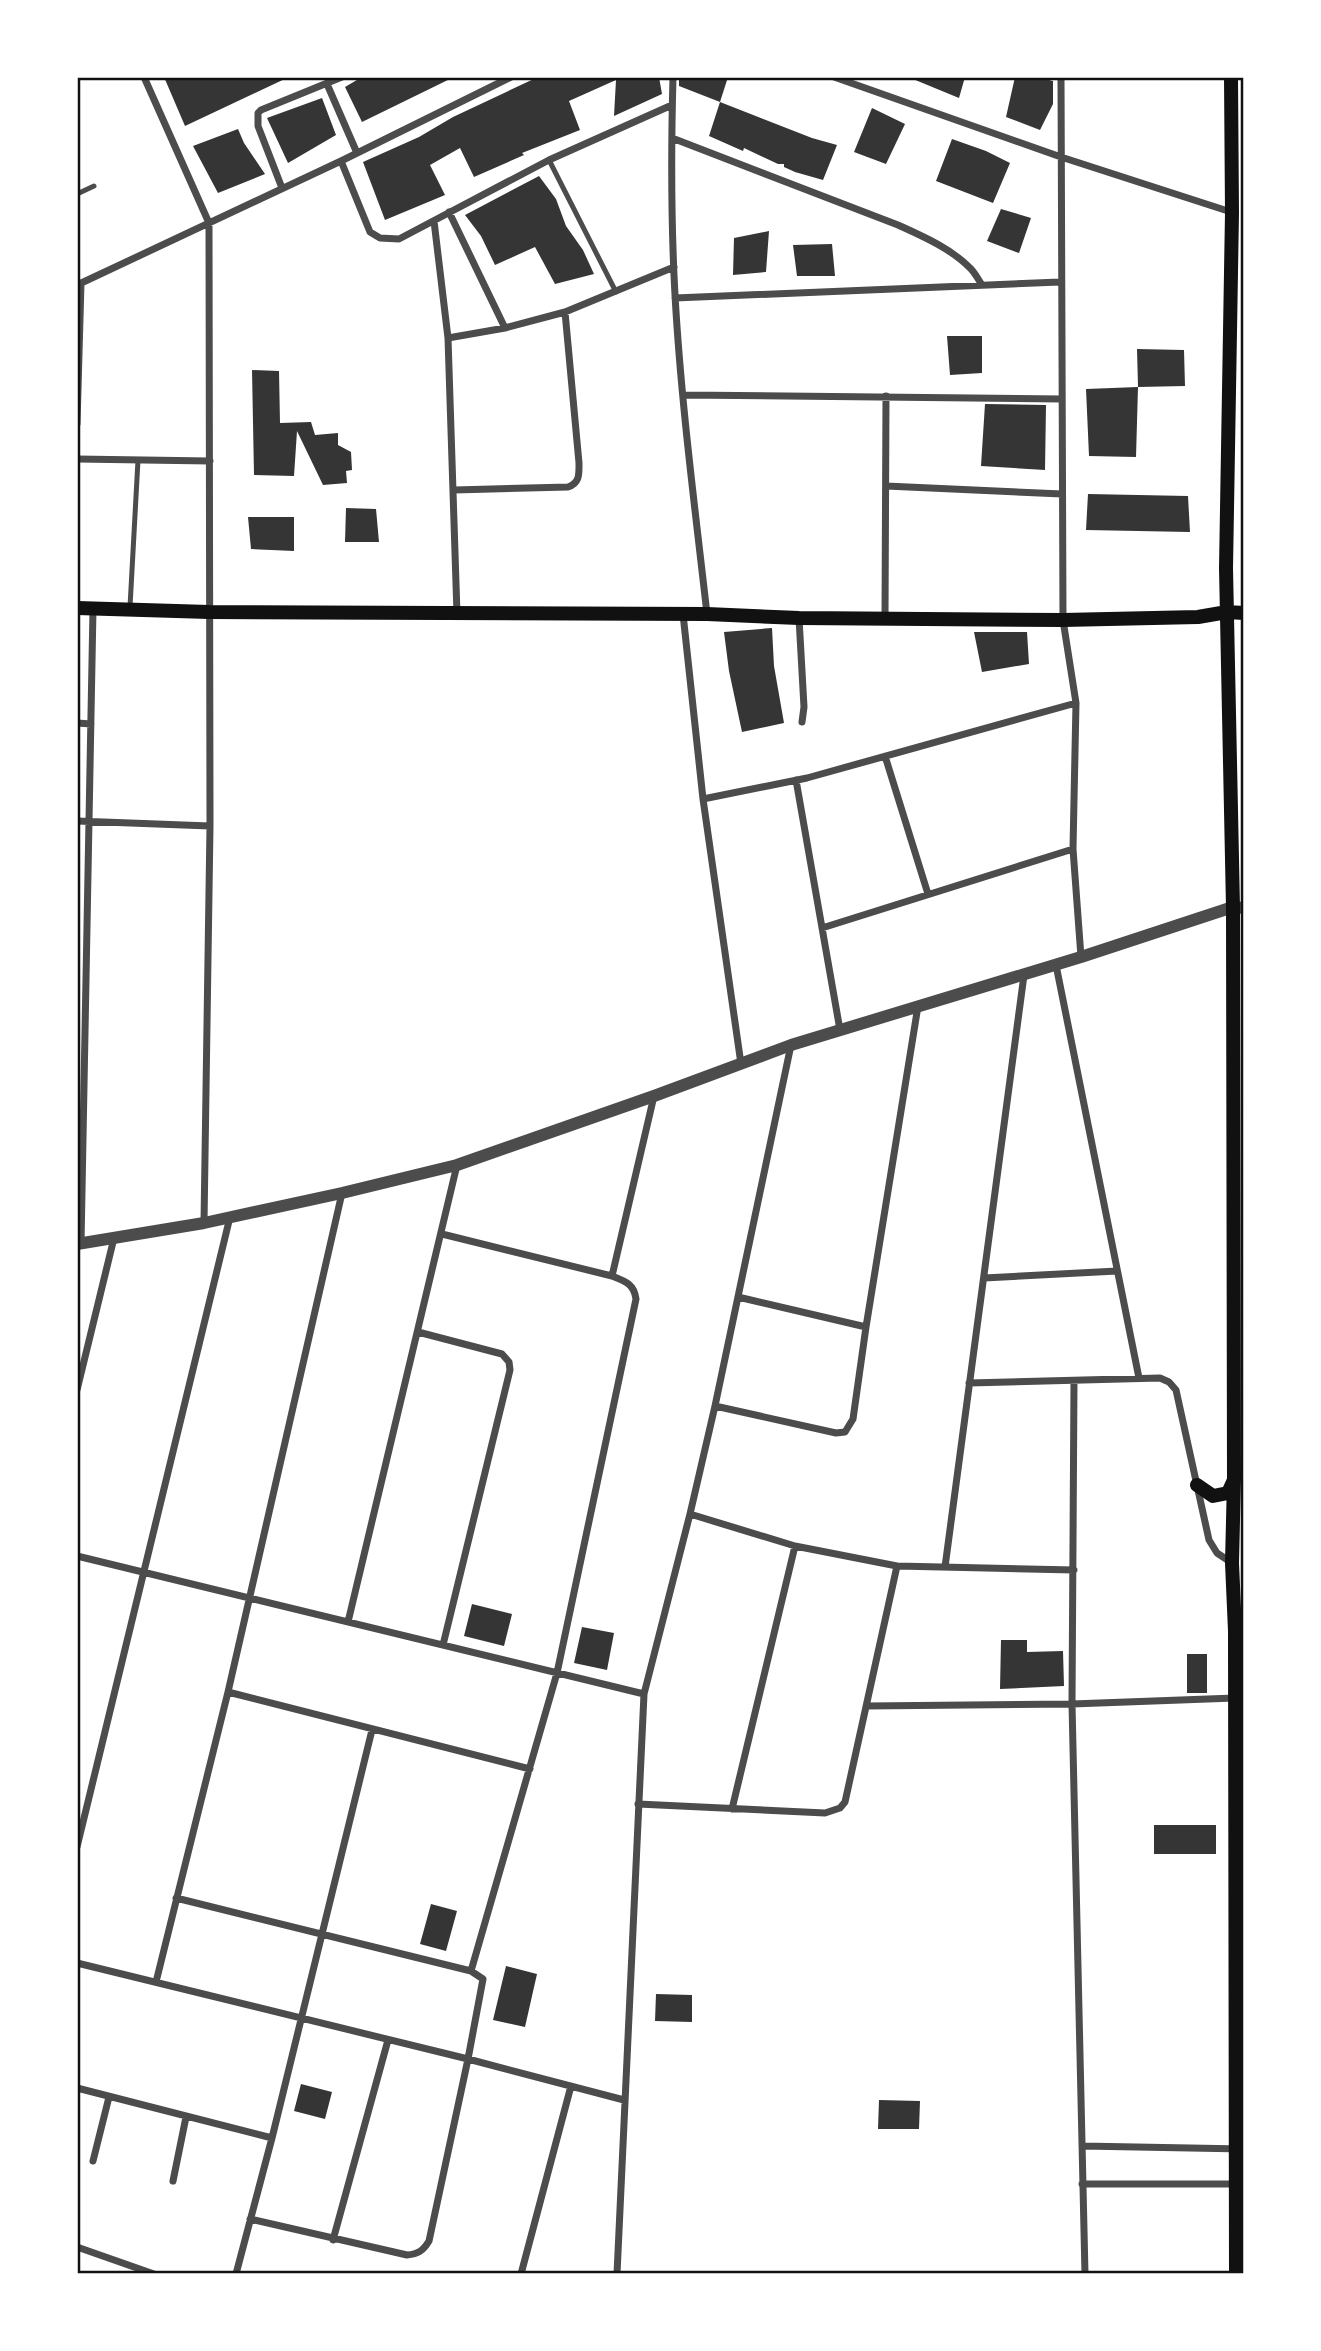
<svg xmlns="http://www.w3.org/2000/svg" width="1321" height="2351" font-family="'Varela Round',sans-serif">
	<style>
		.building { fill: #353535 }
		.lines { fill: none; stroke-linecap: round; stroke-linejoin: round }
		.service { stroke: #4c4c4c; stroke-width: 5 }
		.minor { stroke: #4c4c4c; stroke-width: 7 }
		.tertiary { stroke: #4c4c4c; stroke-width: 12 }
		.secondary { stroke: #111; stroke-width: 14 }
		.neatline { fill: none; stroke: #111; stroke-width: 2.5 }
	</style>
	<rect width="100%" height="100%" fill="#fff"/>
	<path class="building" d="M164,77H289L185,126Z
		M362,77H454L362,122L345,87Z
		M538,77H659L662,94L614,116L616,80L569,101L580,130L522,153L524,155L474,177L460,148L430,165L445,195L385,220L363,162L419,137L453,117Z
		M679,77H728L720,102L679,86Z
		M908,77H965L959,98Z
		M1015,77H1037L1053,81V104L1040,130L1006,117Z
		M322,98L336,135L288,163L267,118Z
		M720,102L812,138L837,145L823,180L795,172L784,167V164H778L744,148L743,151L709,136Z
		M872,108L905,124L886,164L854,152Z
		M238,129L244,143L265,174L218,193L193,146Z
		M952,139L986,151L1010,163L993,203L936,181Z
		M539,176L556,199L566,226L583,250L594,274L555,284L535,247L495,265L481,236L465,215Z
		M1001,209L1031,218L1019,253L987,241Z
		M769,231L766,272L733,275L734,238Z
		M832,244L835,276H797L793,245Z
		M947,336H982V373L950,375Z
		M1137,349L1184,350L1185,386L1138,387Z
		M252,370L279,371L280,423L311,422L315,435L338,433V445L351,452L352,470L346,471L347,483L323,485L297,431L294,476L254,475Z
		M1138,387L1136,457L1089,456L1086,389Z
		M985,404L1046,405L1045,470L981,466Z
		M1088,494L1188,496L1190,532L1086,530Z
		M346,508L376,509L379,542H345Z
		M248,517H294V551L251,549Z
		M772,628L774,666L784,723L742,732L729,671L724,632Z
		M974,632H1027L1029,664L982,672Z
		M472,1604L512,1614L504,1646L464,1636Z
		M582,1627L614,1633L607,1670L574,1663Z
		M1001,1640H1027V1652L1063,1651L1064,1686L1000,1689Z
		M1187,1654H1207V1693H1187Z
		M1154,1825H1216V1854H1154Z
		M431,1904L457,1911L446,1951L420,1944Z
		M506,1966L537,1974L525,2027L493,2020Z
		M656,1994L692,1995V2022L655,2021Z
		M301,2084L332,2092L325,2119L294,2111Z
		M879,2100L920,2101L919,2129H878Z"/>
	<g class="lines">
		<path class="service" d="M549,160L616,292
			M77,194L94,186
			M130,607L138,460"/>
		<path class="minor" d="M144,77L209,223L210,826L204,1223
			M673,77C671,150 671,223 675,295C681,402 695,508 707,614
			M834,77L1061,157L1231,212
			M1061,77L1063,620L1076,703L1073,849L1081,957
			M327,84L357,153
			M672,138L898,225C922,236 950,248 969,267C974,271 978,279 982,285
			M341,161L370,232L380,238L399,239L549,160L672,105
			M282,188L258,126V113L261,110L342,77
			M449,212L505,328
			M434,221L448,338L457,614
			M77,285L341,161L511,77
			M675,298L1060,282
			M448,338L505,328L565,312L674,267
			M683,395L1062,399
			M77,424L81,283
			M77,459L210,461
			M886,486L1062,494
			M454,490L568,487C580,483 579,474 579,463L565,312
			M683,614L703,799L741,1064
			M799,618L804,707L802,722
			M885,618L886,396
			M77,723L91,724
			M885,756L928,894
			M796,780L840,1030
			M703,799L807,778L1076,703
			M77,821L210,826
			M822,928L1073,849
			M1056,965L1139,1378
			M442,1234L612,1276C625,1281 634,1284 636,1299L557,1673L471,1971
			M81,1244L93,609
			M612,1276L654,1096
			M984,1278L1117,1271
			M738,1297L866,1327
			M418,1332L502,1354L509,1362L510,1370L443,1645
			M1074,1381L1072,1704L1085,2274
			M969,1383L1160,1378L1169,1382L1176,1390L1209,1540L1217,1553L1232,1563
			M77,1390L114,1238
			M715,1406L836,1433L845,1432L853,1419L866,1327L918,1006
			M690,1514L795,1546L897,1566L1074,1570
			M77,1556L644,1694
			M945,1567L1024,975
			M348,1622L457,1165
			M228,1692L530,1769
			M867,1706L1072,1704L1235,1698
			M638,1804L825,1813L840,1808L845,1802L897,1566
			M732,1809L795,1546
			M77,1847L230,1217
			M176,1898L471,1971L483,1979L468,2059L429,2241C423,2251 418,2254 407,2255L250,2219
			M77,1963L468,2059L624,2100
			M156,1982L228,1692L342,1193
			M77,2088L272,2138
			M1082,2146L1244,2149
			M93,2161L109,2097
			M173,2181L186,2117
			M1082,2184H1236
			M333,2240L388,2040
			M77,2247L154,2274
			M236,2274L272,2138L372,1730
			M521,2274L571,2086
			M617,2274L644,1694L690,1514L715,1406L791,1045"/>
		<path class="tertiary" d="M77,1244L204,1223L342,1193L457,1165L654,1096L791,1045L1081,957L1233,907L1244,908"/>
		<path class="secondary" d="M1231,77L1232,213L1226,568L1233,907L1234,1479L1232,1563L1235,1631L1236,2274
			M77,608L209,612L707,614L799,618L1063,620L1198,617L1227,612L1244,613
			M1197,1485L1213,1496L1228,1493L1234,1480"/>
	</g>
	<rect width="1321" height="2351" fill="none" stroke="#ffffff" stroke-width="158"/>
	<rect x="79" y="79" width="1163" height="2193" class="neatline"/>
</svg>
